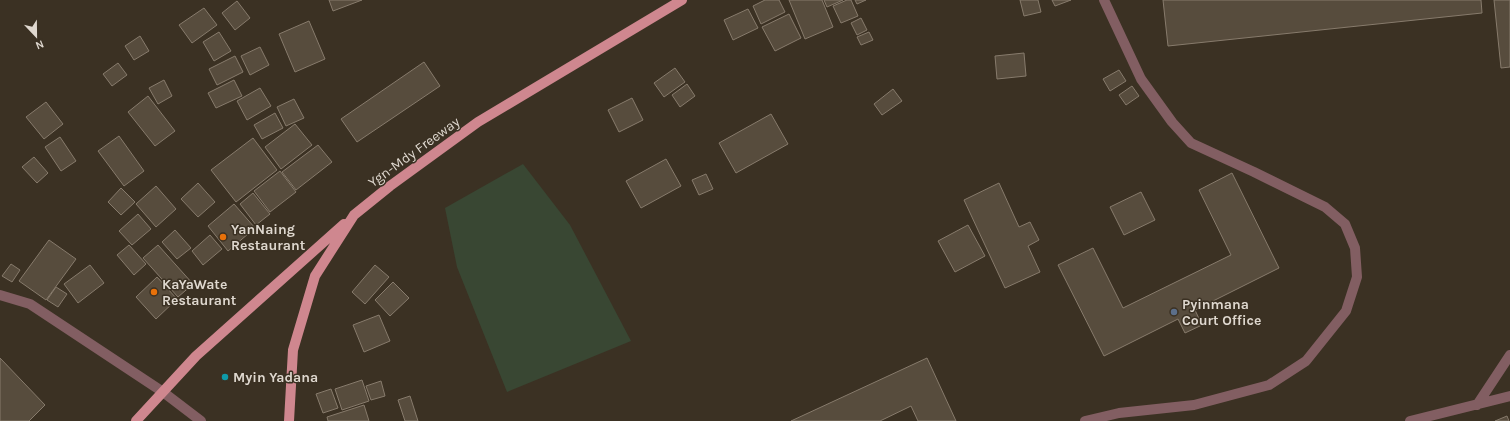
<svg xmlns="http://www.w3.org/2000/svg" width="1510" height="421" font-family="Karla,sans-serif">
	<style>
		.green { fill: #394733 }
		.building { fill: #574c3d; stroke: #877b6c }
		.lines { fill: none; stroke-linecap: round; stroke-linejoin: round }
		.minor { stroke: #825e62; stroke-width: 10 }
		.major { stroke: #cf878f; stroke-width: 10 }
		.food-dot { fill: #e8710a; stroke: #3b3123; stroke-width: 1.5 }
		.service-dot { fill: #5c6f8a; stroke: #3b3123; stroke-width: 1.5 }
		.culture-dot { fill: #0f9aa8; stroke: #3b3123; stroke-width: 1.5 }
		.labels { text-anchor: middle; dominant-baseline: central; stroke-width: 3; stroke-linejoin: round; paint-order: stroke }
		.street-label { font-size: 14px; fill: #dfd8cf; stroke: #3b3123 }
		.poi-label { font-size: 14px; font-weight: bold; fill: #dfd8cf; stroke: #3b3123; text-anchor: start }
	</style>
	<rect width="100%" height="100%" fill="#3b3123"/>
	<path class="green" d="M523,164L570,225L631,341L507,392L457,267L445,208Z"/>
	<path class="building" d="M329,0H362L333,11Z
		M765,0H779L785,12L761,24L753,6Z
		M789,0H822L833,27L805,39Z
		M824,0H843L827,7Z
		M847,0H851L858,16L841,23L833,6Z
		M855,0H866L857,4Z
		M1020,0H1038L1041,12L1024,16Z
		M1052,0H1071L1055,6Z
		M1163,0H1481L1482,13L1168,46Z
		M1494,0H1510V67L1501,68Z
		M237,1L250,18L235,30L222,13Z
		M204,8L217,25L192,43L179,25Z
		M748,9L758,28L733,40L724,20Z
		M789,14L801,38L775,51L762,27Z
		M861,18L867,30L857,35L851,23Z
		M309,21L325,59L295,72L279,34Z
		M219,32L231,51L214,61L203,42Z
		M869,32L873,40L861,45L857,37Z
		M140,36L149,51L134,60L125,46Z
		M260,47L269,65L250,75L241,56Z
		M1024,53L1026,76L997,79L995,56Z
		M235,56L243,72L217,85L209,69Z
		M424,62L440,86L357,142L341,119Z
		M118,63L127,75L112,86L103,74Z
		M675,68L685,82L664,97L654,83Z
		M1119,70L1126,81L1110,91L1103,79Z
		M164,80L172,96L158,104L149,88Z
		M234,80L242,96L216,108L208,93Z
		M687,84L695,96L680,107L672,95Z
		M1132,86L1139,96L1126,105L1119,95Z
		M260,88L271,106L247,120L237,101Z
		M893,89L902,101L882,115L874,104Z
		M148,96L175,131L155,146L128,112Z
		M632,98L643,120L619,132L608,110Z
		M294,99L304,118L286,126L277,107Z
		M46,102L63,124L44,139L26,117Z
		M275,113L283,128L262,139L254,125Z
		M771,114L788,144L736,173L719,143Z
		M295,124L312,145L281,169L265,147Z
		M119,136L144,171L124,186L98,151Z
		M60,137L76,161L61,171L45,147Z
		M253,138L277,170L236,202L211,170Z
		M318,145L332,162L296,190L282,172Z
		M34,157L48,173L37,183L22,167Z
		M666,159L681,186L641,208L626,181Z
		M280,171L296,192L270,212L254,191Z
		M1232,173L1279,268L1195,310L1202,325L1185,333L1178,319L1104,356L1058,265L1093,248L1123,308L1231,255L1199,190Z
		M706,174L713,189L699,195L692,180Z
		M198,183L215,202L198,217L181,199Z
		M999,183L1019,227L1030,222L1039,240L1028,246L1040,272L1005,288L964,200Z
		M156,186L176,209L156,227L136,204Z
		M121,188L135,202L121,215L108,202Z
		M1141,192L1155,220L1124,235L1110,207Z
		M253,193L270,214L256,225L240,204Z
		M234,204L255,228L228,251L208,226Z
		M138,214L151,229L132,245L119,231Z
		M968,225L985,256L955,272L938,241Z
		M175,230L191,248L177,259L162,242Z
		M210,235L222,249L203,265L192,251Z
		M49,240L76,259L46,300L19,281Z
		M129,245L146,264L134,275L117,255Z
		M158,245L193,284L178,297L143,258Z
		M11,264L20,270L12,282L2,276Z
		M90,265L104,283L78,303L64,284Z
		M375,265L389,277L365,304L352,292Z
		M157,277L177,299L156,319L136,297Z
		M393,282L409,298L390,316L375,300Z
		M56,287L67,294L58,307L47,300Z
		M379,315L390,341L364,352L353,325Z
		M0,358L45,405L29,421H0Z
		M927,358L956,421H918L911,406L880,421H791Z
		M362,380L369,401L342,410L335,389Z
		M381,381L385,396L371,400L366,386Z
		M331,389L338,408L323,413L316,394Z
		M410,396L418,421H405L398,400Z
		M364,405L369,421H328L327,417Z
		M1507,416L1509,421H1495Z"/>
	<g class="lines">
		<path class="minor" d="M0,295L30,304L163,392L201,421
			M1477,405L1510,355
			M1085,421L1119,413L1194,405L1269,385L1306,361L1346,311L1357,277L1355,248L1345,224L1325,207L1254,172L1191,143L1172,122L1141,79L1104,0
			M1410,421L1510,396"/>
		<path class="major" d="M136,421L196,356L344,224
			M289,421L293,350L315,276L354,215L390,186L478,122L682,0"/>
	</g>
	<g class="food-dot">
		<circle cx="223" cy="237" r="4"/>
		<circle cx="154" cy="292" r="4"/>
	</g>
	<circle class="service-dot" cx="1174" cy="312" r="4"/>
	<circle class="culture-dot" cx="225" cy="377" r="4"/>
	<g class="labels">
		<g class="street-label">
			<text transform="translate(414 152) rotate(-36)">Ygn-Mdy Freeway</text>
		</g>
		<g class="poi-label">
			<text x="231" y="229">YanNaing<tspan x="231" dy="16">Restaurant</tspan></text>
			<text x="162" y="284">KaYaWate<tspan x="162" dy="16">Restaurant</tspan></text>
			<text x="1182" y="304">Pyinmana<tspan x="1182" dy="16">Court Office</tspan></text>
			<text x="233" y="377">Myin Yadana</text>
		</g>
	</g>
	<g transform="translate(36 36) rotate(158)" stroke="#3b3123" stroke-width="3" paint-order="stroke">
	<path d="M0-3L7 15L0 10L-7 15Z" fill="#dfd8cf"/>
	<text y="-6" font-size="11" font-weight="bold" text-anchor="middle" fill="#dfd8cf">N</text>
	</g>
</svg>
